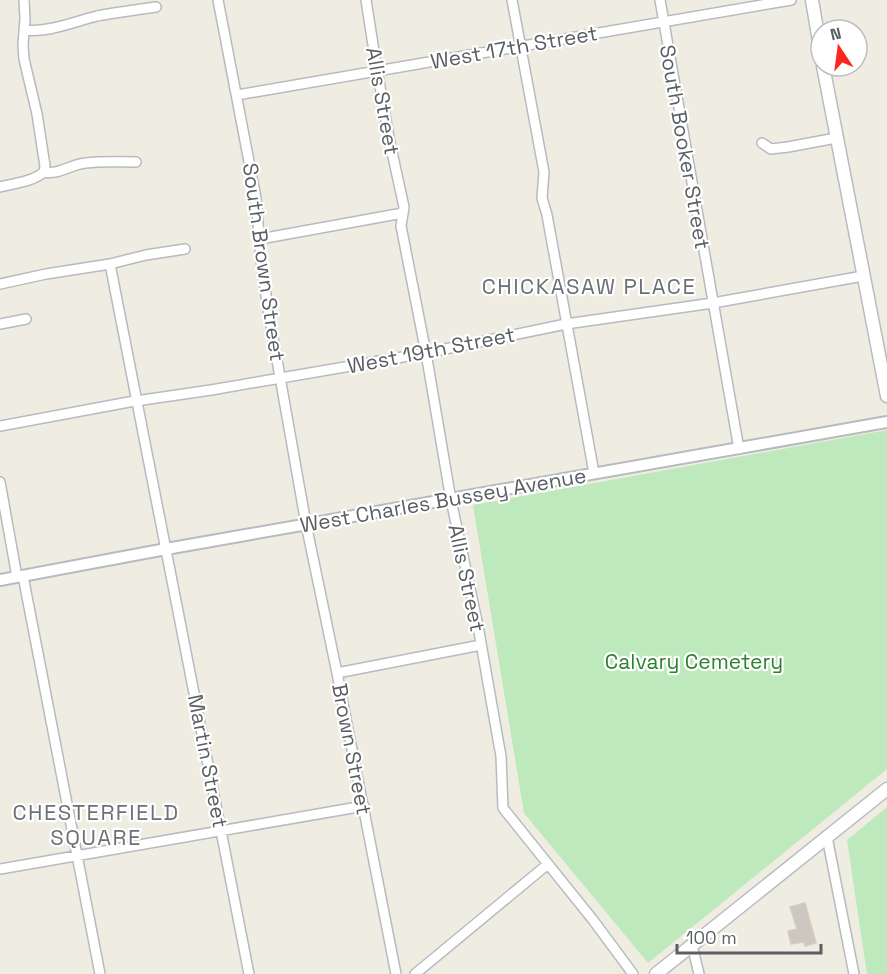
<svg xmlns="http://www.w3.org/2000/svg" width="887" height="974" font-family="'Space Grotesk',sans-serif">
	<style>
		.green { fill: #bde9bc }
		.building { fill: #ccc8c1; stroke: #d4cdc0; stroke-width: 1.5 }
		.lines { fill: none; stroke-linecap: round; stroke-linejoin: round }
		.minor-casing { stroke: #b7bbc0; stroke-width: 12 }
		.tertiary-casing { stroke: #b7bbc0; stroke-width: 14 }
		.secondary-casing { stroke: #b8bcc2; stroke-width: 15 }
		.minor { stroke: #fff; stroke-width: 9 }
		.tertiary { stroke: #fff; stroke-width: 10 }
		.secondary { stroke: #fff; stroke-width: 12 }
		.labels { text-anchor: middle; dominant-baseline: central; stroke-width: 4.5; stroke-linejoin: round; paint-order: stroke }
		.street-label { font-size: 21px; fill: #5a5f64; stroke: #fff }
		.park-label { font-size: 21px; fill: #2c822d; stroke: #fff }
		.neighbourhood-label { font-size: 22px; letter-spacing: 1.5px; fill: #6b7177; stroke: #fff }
	</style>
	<rect width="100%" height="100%" fill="#efece2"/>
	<path class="green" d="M887,430V769L648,963L524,813L473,505Z
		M887,807V974H867L847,840Z"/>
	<path class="building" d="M805,903L816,943L805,946L804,942L791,944L788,931L797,929L790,907Z"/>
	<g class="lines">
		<g class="minor-casing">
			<path id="minor" d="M24,0L25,19L23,45L24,59L37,114L45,166L44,172
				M218,0L256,198L261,261L268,309L306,524L337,673L396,974
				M366,0L376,64L390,143L404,207L401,226L426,353L451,500L478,626L497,734L501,756L503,808L593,920L633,974
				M512,0L544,172L542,198L547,215L594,473
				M660,0L739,449
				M24,30C48,33 73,22 97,16C116,12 137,10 156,7
				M237,95L791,0
				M762,143L771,149L788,147L836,138
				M0,187C15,183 32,182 44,172C60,175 71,164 86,163C102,161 119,162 136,162
				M260,239L403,213
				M110,264L249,974
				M0,284L46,274L110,264L146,255L185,249
				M0,324L26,319
				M0,426L129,402L211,390L426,353L566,324L713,303L863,276
				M0,482L17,577
				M23,576L100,974
				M337,673L481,645
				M827,837L854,974
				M0,869L364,806
				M692,945L699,974
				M415,974L548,864"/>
		</g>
		<g class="tertiary-casing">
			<path id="tertiary" d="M0,580L166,549L887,422"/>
		</g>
		<g class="secondary-casing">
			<path id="secondary" d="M812,0L821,53
				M823,66L887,396
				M656,974L887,789"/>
		</g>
		<use href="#minor" class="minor"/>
		<use href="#tertiary" class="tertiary"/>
		<use href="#secondary" class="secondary"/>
	</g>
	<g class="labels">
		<g class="street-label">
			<text transform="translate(514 47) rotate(-10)">West 17th Street</text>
			<text transform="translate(383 101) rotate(80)">Allis Street</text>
			<text transform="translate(685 147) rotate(80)">South Booker Street</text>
			<text transform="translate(264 262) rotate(82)">South Brown Street</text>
			<text transform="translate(431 350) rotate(-11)">West 19th Street</text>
			<text transform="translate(443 500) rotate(-10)">West Charles Bussey Avenue</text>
			<text transform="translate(467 578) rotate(78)">Allis Street</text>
			<text transform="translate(352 749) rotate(79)">Brown Street</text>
			<text transform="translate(208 761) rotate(79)">Martin Street</text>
		</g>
		<g class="park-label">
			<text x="694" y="661">Calvary Cemetery</text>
		</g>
		<g class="neighbourhood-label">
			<text x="589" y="286">CHICKASAW PLACE</text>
			<text x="96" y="812">CHESTERFIELD<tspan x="96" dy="25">SQUARE</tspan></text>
		</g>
	</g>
	<g transform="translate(839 48) rotate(347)"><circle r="28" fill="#ffffff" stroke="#bdbfc1" stroke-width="1.5"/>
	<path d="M0-4.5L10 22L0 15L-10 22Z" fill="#f9271e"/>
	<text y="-9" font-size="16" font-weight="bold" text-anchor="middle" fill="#5a5f64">N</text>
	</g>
	<path d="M677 944v9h144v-9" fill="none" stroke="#5a5f64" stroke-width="3"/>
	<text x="686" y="944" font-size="18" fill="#5a5f64" stroke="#ffffff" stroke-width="4.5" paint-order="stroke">100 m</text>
</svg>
